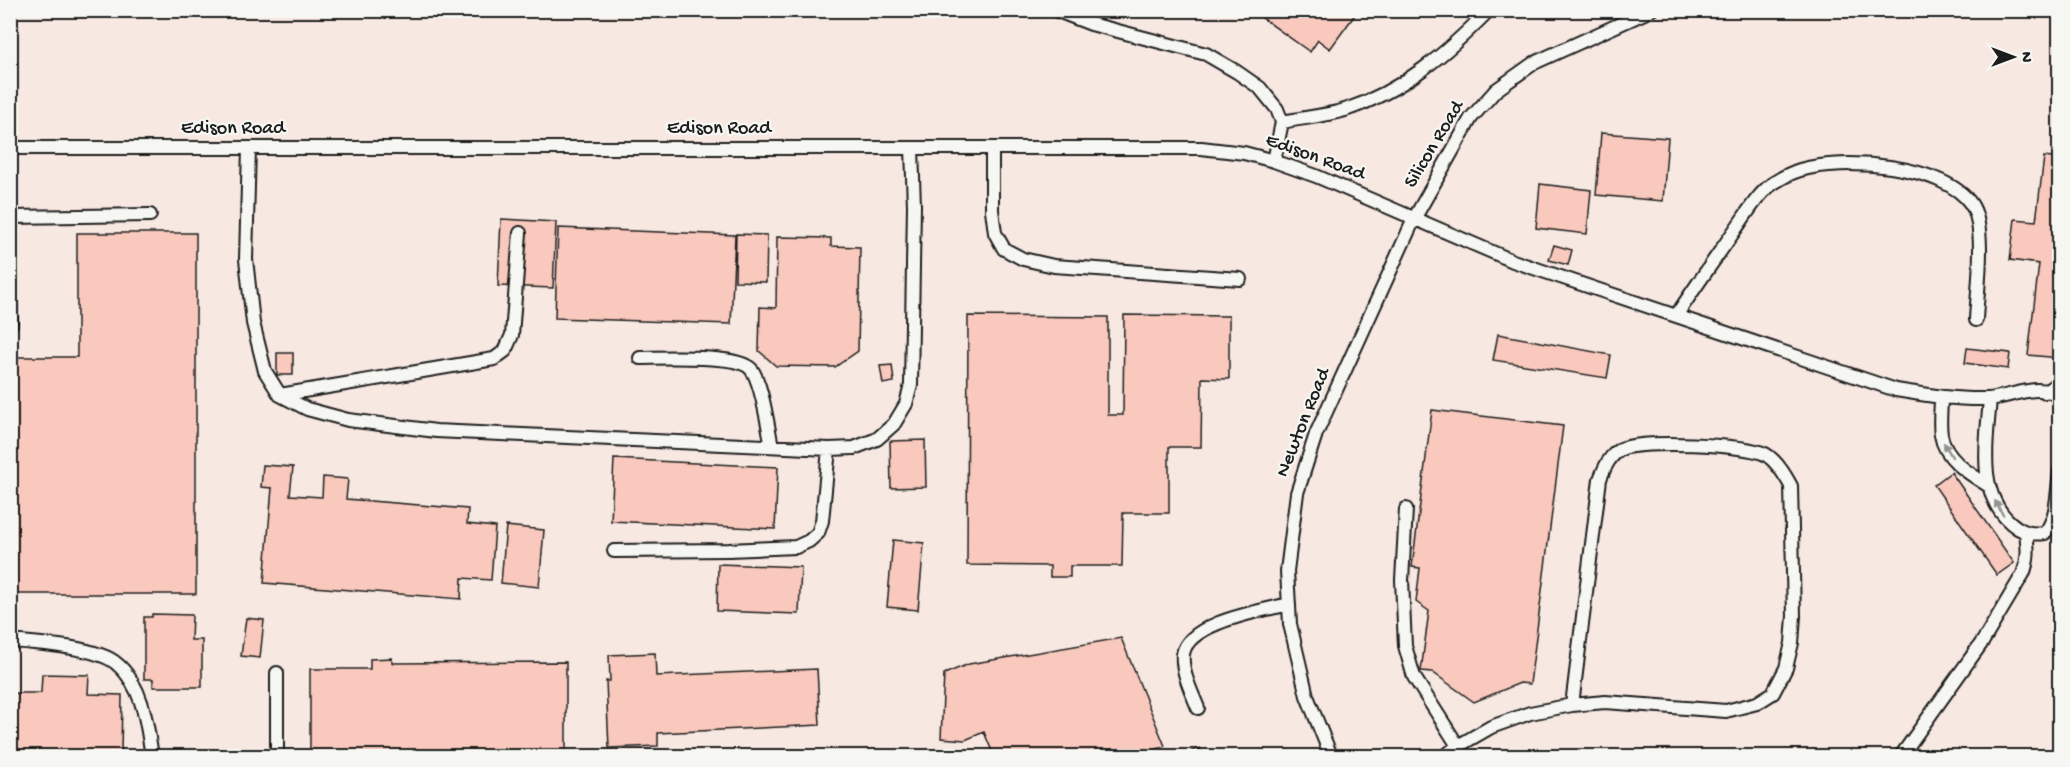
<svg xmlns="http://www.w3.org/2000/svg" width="2070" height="767" font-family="'Gochi Hand',sans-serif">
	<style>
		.building { fill: #f8c9bc; stroke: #1c1c1c; stroke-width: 1.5 }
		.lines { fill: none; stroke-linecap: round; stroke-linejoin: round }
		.lane-casing { stroke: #1c1c1c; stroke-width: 16 }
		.lane { stroke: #f6f6f2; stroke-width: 12 }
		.oneway { fill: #949492 }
		.labels { text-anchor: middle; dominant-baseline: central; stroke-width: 4.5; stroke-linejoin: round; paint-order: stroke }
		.street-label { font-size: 20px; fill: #1c1c1c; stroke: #f6f6f2 }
	</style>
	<rect width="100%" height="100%" fill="#f7e8e2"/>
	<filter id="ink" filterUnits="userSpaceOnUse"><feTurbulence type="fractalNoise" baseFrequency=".0167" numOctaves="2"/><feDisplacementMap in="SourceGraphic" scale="12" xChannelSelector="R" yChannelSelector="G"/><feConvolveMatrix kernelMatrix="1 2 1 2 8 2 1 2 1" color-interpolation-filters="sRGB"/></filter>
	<g filter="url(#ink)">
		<path class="building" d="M1251,10H1347L1354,16L1330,49L1318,40L1310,52Z
			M1601,133L1668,138L1663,201L1596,195Z
			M2044,157L2060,159V358L2028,355L2039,264L2010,260L2015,219L2036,221Z
			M1540,184L1591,190L1587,234L1536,228Z
			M501,219L556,222L553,288L498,286Z
			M558,228L735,235L731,324L555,318Z
			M77,233H196V594H10V357H77Z
			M736,234L767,235L766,282L735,281Z
			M777,237L831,238V246L860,247L858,351L835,367L776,366L759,351L760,307L776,308Z
			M1554,245L1572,250L1568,265L1549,260Z
			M1124,315L1229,316V379L1202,378L1201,447H1169V513H1123L1122,566H1070V577H1050V566L967,565L968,316L1108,317V415H1123Z
			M1498,334L1611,355L1607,378L1493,360Z
			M1967,348L2010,353L2008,369L1965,363Z
			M277,353H293V375H277Z
			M892,365L894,382L883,384L880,366Z
			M1432,410L1563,426L1530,684L1520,683L1474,702L1432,672L1421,671L1429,611L1416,602L1420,568L1412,567Z
			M925,440L926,487L891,488L890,441Z
			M614,459L778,467L775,529L611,521Z
			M263,465L293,467L290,495L322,497L323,477L348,479L346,499L468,509L467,524L495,527L491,580L462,578L461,599L264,583L272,488L261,487Z
			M1951,472L2014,563L1997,575L1934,485Z
			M506,526L544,530L539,587L501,583Z
			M893,540L924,543L918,610L887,607Z
			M718,564L801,567L799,614L717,611Z
			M152,614L192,615L191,640H202V687H153V679H144V617H152Z
			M246,618L264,620L260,658L241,656Z
			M1121,638L1165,746L1139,756H994L984,732L965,740L941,738L944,674L969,664Z
			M655,653L656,676L817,669L820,725L658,733V746L609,748L606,681H610L609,655Z
			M392,658V663L566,662V756H310V669H370V659Z
			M42,674L89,675L88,694L122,695L121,756H10V693H41Z
			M1200,748L1203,756H1180Z"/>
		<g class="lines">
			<g class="lane-casing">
				<path id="lane" d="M1055,10L1091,24L1206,54L1237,72L1260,88L1277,109L1282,122L1274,161
					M1282,122C1302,118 1325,116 1345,110C1403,91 1447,53 1489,10
					M10,148H1201L1244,153L1274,161L1316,176L1513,261L1896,390C1926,395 1957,400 1988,399C2009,398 2041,380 2060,398
					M249,148L246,259L253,323L265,371L280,395L307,409L348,420L436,431L829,449L854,448L877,439L894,424L906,404L911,385L914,206L912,148
					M992,148V210L995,233L1004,249L1023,259L1054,266L1240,279
					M10,217L150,215
					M10,283L11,324
					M1676,316C1695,287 1715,259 1735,230C1746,215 1757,195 1772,184C1781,178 1790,173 1800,170C1842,157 1944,164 1971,204C1987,227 1977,292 1976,320
					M640,358C662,358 739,354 751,369C762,382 768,428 772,446
					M2045,392L2060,382
					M280,395L494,359L505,351L512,335L520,233
					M1941,397C1941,409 1939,423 1941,435C1945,460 1970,474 1989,486
					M1990,399C1987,439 1976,493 2011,523C2021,532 2031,535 2045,533C2058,517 2057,491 2060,471
					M1406,509L1402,580L1405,646L1414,677L1458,746
					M614,551L729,550L796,547L809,541L818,533L822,521L829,449
					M10,641C35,643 99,647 117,664C128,673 137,689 141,702C147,719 149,739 152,756
					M277,673V756
					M1198,708C1192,693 1181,671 1183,654C1188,622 1262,611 1289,604
					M1331,756L1307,696L1290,624L1287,571L1297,493L1316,434L1414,219L1471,118L1496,90L1534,63L1651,10
					M1445,756L1458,746L1491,727L1530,713L1572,705L1605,702L1726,711L1757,703L1773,693L1786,668L1792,643L1794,616L1791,486C1785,475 1777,461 1765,454C1745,444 1640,440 1621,449C1609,456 1605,467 1600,479L1572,705
					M1901,756L1983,641L2023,574C2029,560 2028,548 2026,533"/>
			</g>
			<use href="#lane" class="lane"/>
		</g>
		<defs><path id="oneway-solid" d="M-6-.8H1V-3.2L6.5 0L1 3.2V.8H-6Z" transform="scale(1.5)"/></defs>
		<g class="oneway">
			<use href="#oneway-solid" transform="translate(1948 450) rotate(-120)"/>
			<use href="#oneway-solid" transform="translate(1999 508) rotate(-120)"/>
		</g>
	</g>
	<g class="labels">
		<g class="street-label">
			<text x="233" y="129">Edison Road</text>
			<text x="719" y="129">Edison Road</text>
			<text transform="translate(1435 145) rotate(-59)">Silicon Road</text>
			<text transform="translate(1315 158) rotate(20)">Edison Road</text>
			<text transform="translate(1304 423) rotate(-68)">Newton Road</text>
		</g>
	</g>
	<rect width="2070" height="767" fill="none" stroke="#f6f6f2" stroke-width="36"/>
	<rect x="18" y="18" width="2034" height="731" fill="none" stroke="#1c1c1c" stroke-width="2" filter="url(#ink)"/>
	<g transform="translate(2013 57) rotate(90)" stroke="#f6f6f2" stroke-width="4.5" paint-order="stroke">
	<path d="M0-4.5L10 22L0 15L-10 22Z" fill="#1c1c1c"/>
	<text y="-9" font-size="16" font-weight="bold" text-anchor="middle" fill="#1c1c1c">N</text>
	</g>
</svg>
